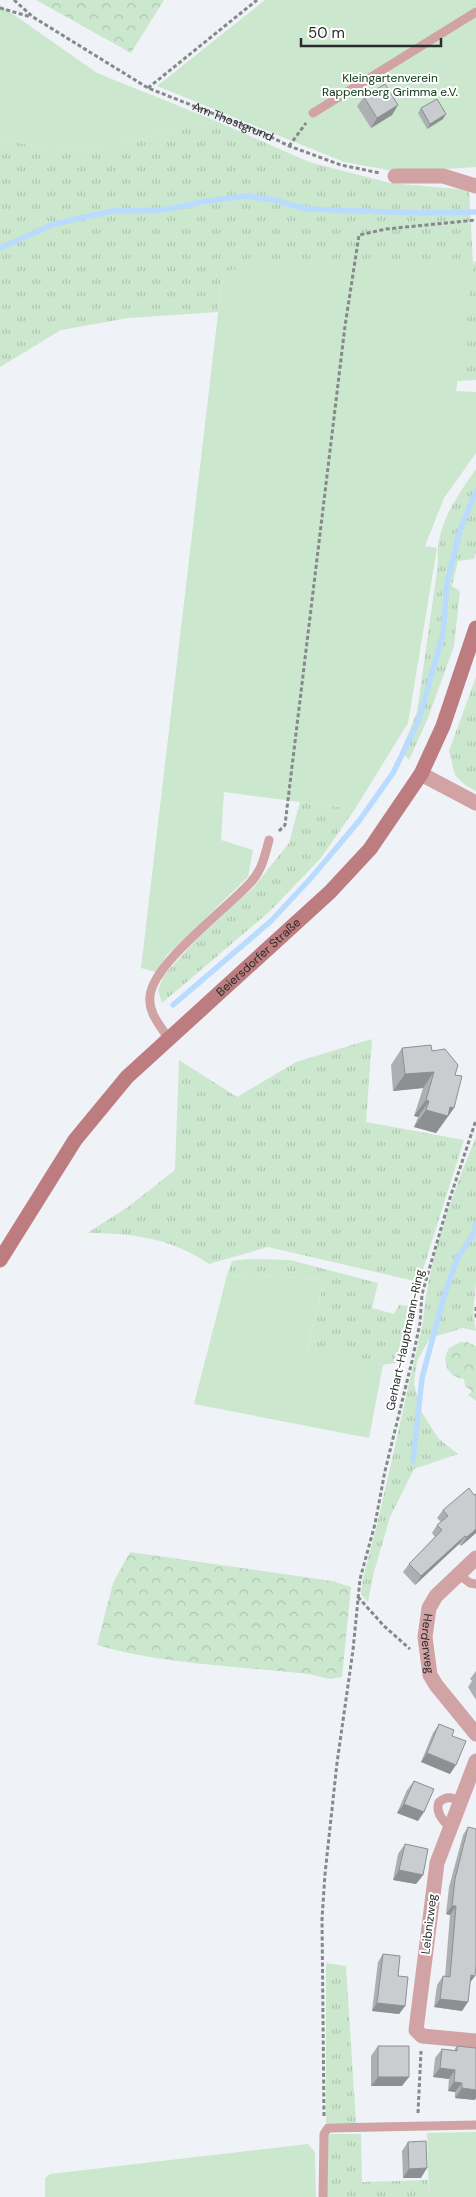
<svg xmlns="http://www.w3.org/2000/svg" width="476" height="2197" font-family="'DM Sans',sans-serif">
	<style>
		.grass { fill: url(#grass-tufts) }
		.forest { fill: url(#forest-crowns) }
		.garden { fill: #cbe7cd }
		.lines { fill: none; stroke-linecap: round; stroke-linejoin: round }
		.stream { stroke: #b9dbfe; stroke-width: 5.5 }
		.path { stroke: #86888a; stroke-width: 3; stroke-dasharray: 4 2.5; stroke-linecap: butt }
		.lane { stroke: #d1a3a5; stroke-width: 9 }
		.street { stroke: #d1a3a5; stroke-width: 15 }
		.secondary { stroke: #bd7c7f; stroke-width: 15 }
		.wall { fill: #adb0b3 }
		.shaded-wall { fill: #8d9092 }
		.building { fill: #c9cdd0; stroke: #8d9092 }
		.labels { text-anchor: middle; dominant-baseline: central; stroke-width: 4; stroke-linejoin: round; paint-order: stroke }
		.park-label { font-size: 12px; fill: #0b3413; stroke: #fff }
		.street-label { font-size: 12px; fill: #2b2c2d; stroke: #fff }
	</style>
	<defs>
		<pattern id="grass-tufts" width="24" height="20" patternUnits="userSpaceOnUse" patternTransform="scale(1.25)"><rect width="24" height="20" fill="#cbe7cd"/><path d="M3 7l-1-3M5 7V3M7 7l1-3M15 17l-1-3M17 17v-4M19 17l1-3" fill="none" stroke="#aec6b0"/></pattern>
		<pattern id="forest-crowns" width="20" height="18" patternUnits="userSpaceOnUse" patternTransform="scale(1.25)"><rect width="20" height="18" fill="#cbe7cd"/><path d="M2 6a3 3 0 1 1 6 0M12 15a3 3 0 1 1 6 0" fill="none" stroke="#aec6b0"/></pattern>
	</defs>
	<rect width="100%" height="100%" fill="#eff3f7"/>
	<path class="grass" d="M216,121L309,162L390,183L469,190L473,263L476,261V380L456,381L472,264L223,271L218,312L128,318L61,330L0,367V141L90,151Z
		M476,469V553L474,559L458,561L452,586L460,591L454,646L428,718L409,760L401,751L417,712L438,564C435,526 455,499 476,469Z
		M476,677V791L465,785L455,775L449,751Z
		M300,802L355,809L320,859L270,911L162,1003L158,990L164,975L198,938L253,888L289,843Z
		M372,1039L366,1122L464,1140L419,1282L268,1247L209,1264C172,1238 131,1233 87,1233L128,1207L175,1170L179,1060L237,1097L296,1062Z
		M476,1137V1283L473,1314L476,1331L463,1328L430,1338L417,1361L414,1384L421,1411L438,1438L458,1454L414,1469L390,1517L374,1572L368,1602L361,1594L363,1578L377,1525L423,1322C428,1259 452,1195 476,1137Z
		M249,1259L290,1260L378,1283L372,1308L394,1314L399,1305L409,1306L413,1318L401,1362L383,1365L308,1349L324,1279L227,1275L232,1261Z
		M326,1963L346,1966L356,2123H326Z
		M331,2134H361L362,2182L428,2180L429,2197H327L326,2137Z"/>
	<path class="forest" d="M36,0H164L131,53Z
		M461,1342H467L476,1346V1401L468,1395L472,1391L465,1386L464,1379C447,1377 441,1362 449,1348Z
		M130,1552L332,1581L351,1587L342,1677L330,1679L309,1674C239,1666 165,1665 97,1645L113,1583Z"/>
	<path class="garden" d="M265,0H476V167L399,172L344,162L157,86Z
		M0,5L97,73L216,121L90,151L0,141Z
		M314,260L473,264L456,391L476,392V453L444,498L425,546L437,548L408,723L355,809L224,792L221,840L253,850L248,877L167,955L156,972L141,968L223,271Z
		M227,1275L324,1279L308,1348L383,1365L369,1438L194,1404Z
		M476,2132V2197H429L427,2133Z
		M308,2144L315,2152L316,2197H45V2178L50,2174Z"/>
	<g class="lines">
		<path class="stream" d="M0,248L54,224L112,211L163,210L207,201L247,196L274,200L306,209L419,213L476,212
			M173,1005L271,921L311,878L359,821L393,773L418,722L443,634L447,583L460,530L476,491
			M413,1461L422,1378L444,1296L457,1259L474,1233L476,1224"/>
		<g class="path">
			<path id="s1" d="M14,0L33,17L148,88L265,134L289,146L341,165L380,173"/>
			<path d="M0,8L31,17"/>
			<path d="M148,88L257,0"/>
			<path d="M289,146L306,123"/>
			<path d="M279,831L285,825L345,326L359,235L386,229L476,220"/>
			<path d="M476,1307V1318"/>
			<path d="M358,1597L384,1626L410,1649"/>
			<path d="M418,2113L421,2051"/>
			<path d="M324,2116L322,1919L325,1874L337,1763L353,1650L360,1579L375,1524L385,1471L412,1361L420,1323L422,1294L449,1201L476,1120"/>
		</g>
		<path class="lane" d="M313,113L476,12
			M168,1038C160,1025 148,1013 150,996C153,963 228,908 251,882C262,870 265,855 269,840
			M458,1574L470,1583L476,1584
			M450,1828C443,1820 435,1813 439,1802C447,1796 451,1797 460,1801
			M323,2197L324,2134L328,2128L476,2125"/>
		<g class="street">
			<path d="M395,176H443L476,186"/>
			<path d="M421,774L476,803"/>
			<path id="s2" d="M476,1558L436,1596L429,1608L425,1637L430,1675L436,1685L476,1734"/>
			<path d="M476,1761L437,1863L416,2030L422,2036L476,2041"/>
		</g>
		<path class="secondary" id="s3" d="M0,1260L75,1140L127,1077L330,892L370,849L421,774L443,726L476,628"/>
	</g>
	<path class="wall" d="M364,97L398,105L392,115L371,128L357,106Z
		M421,108L443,119L427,129L418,113Z
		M402,1048L432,1051L455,1075L454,1108L436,1133L414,1127L418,1117L414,1116L423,1088L393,1091L391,1065Z
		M476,1494V1533L461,1546L459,1544L415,1585L403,1572L409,1564L435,1537L432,1533L437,1525L441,1522L437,1518L443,1510Z
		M476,1671V1700L468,1687L472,1681L470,1679Z
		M439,1724L450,1774L421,1762L433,1733Z
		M414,1781L418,1821L397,1813L407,1790Z
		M468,1827L470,1982L462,2011L434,2007L437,1985L443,1976L445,1977L450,1915L446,1914L449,1887L463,1835Z
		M405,1844L423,1875L416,1884L393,1880L398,1854Z
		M383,1954L398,1976L405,2006L399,2014L372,2011L378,1962Z
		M378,2046L402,2086H371V2056Z
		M457,2046L475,2100L455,2098V2092L448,2091L449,2079L433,2077L435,2058L442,2049L454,2050Z
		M408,2142L421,2178H403L402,2151Z"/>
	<path class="shaded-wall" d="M398,105L392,115L371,128L377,118Z
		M446,114L443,119L427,129L430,124Z
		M434,1072L423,1088L393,1091L405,1074Z
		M426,1100L429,1101L418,1117L414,1116Z
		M450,1107L454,1108L436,1133L414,1127L426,1110Z
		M476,1529V1533L461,1546L467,1537Z
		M465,1536L459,1544L415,1585L421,1576Z
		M427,1753L456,1765L450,1774L421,1762Z
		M404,1804L424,1812L418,1821L397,1813Z
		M399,1870L423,1875L416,1884L393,1880Z
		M452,1906H456L450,1915L446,1914Z
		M471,1975L475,1976L469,1984Z
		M440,1999L468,2002L462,2011L434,2007Z
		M377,2003L405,2006L399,2014L372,2011Z
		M440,2068L455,2070L449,2079L433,2077Z
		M378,2077H409L402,2086H371Z
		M454,2082L462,2083L455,2092L448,2091Z
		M462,2088L476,2090V2098L475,2100L455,2098Z
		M427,2168L421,2178H403L409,2169Z"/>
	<path class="building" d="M385,84L398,105L377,118L364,97Z
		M437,99L446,114L430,124L421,108Z
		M431,1045L432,1051L445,1049L458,1065L455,1075L462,1076L454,1108L450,1107L448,1116L426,1110L429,1101L426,1100L434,1072L405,1074L402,1048Z
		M469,1488L474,1495L476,1494V1529L467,1537L465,1536L421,1576L409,1564L442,1530L437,1525L448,1516L443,1510Z
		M439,1724L454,1730L452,1736L466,1741L456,1765L427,1753Z
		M414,1781L434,1789L424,1812L404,1804Z
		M468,1827L476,1829V1965L475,1976L471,1975L468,2002L440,1999L443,1976L450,1977L456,1906H452L455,1879Z
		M405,1844L428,1849L423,1875L399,1870Z
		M383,1954L400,1956L398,1976L408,1977L405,2006L377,2003Z
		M378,2046H409V2077H378Z
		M457,2046L476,2048V2090L462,2088V2083L454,2082L455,2070L440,2068L442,2049L457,2051Z
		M426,2141L427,2168L409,2169L408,2142Z"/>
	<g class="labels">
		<g class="park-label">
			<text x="390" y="78">Kleingartenverein<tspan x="390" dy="14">Rappenberg Grimma e.V.</tspan></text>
		</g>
		<g class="street-label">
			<text stroke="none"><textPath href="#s1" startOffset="252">Am Thostgrund</textPath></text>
			<text stroke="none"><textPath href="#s3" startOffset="401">Beiersdorfer Straße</textPath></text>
			<text transform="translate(405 1340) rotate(-78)">Gerhart-Hauptmann-Ring</text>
			<text stroke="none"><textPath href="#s2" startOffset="105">Herderweg</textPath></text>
			<text transform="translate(429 1924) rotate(-83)">Leibnizweg</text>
		</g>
	</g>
	<path d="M301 38v8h140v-8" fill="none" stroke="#2b2c2d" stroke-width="2.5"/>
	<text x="308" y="38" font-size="15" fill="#2b2c2d" stroke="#ffffff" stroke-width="4" paint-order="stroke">50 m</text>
</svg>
